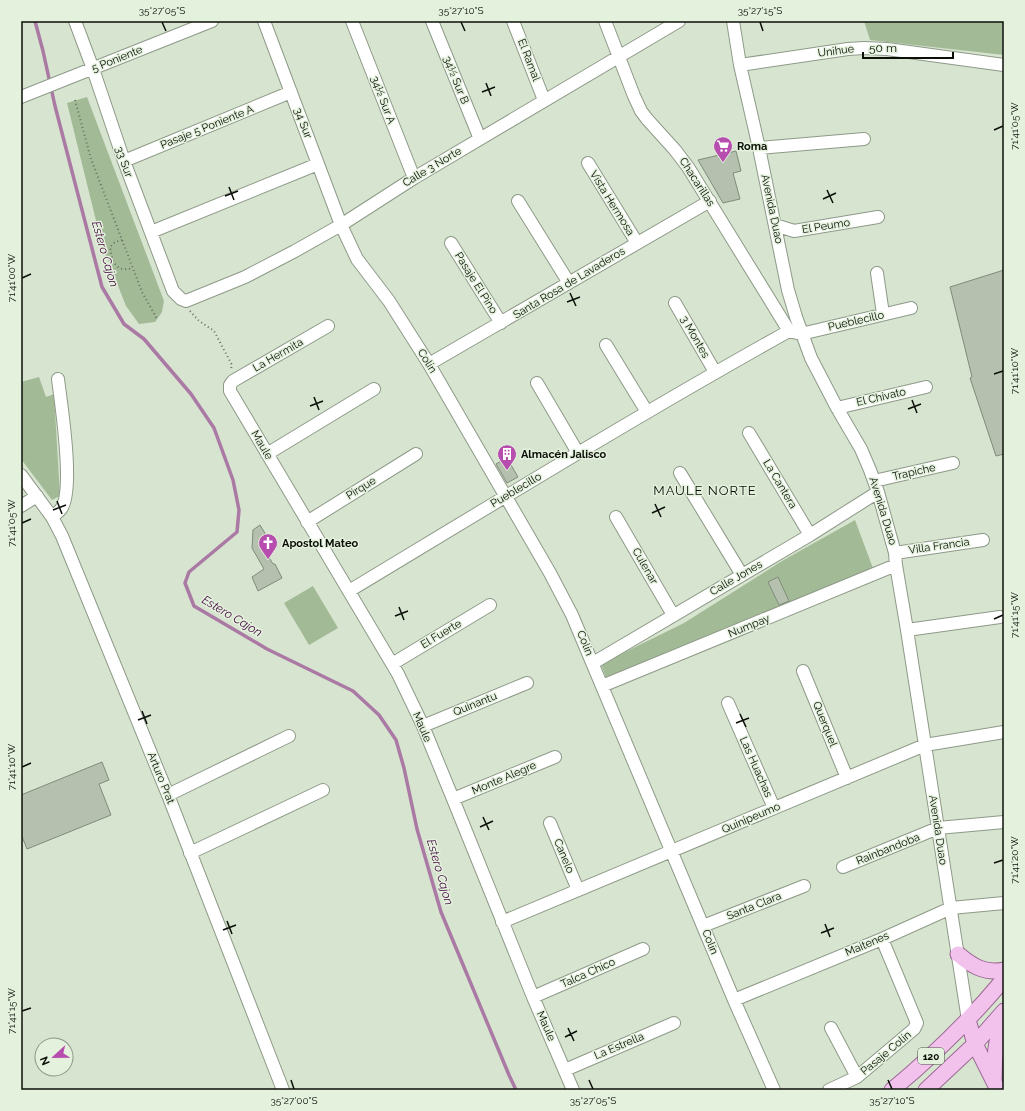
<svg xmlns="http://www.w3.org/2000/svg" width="1025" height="1111" font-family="Raleway,sans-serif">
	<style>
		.green { fill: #a3ba96 }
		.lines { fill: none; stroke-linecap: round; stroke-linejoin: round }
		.stream { stroke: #aa7aa5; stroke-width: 3.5 }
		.building { fill: #b5c1ae; stroke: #808c7a }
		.minor-casing { stroke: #8e9a88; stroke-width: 14 }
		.major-casing { stroke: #9c6995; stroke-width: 17 }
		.path { stroke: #687063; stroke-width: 2; stroke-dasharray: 1 3; stroke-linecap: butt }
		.minor { stroke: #fff; stroke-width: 12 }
		.major { stroke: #f2c2ed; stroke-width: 15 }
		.ticks { fill: none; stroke: #0b0f08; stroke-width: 1.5 }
		.labels { text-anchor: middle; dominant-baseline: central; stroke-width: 3; stroke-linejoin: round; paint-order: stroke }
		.shield { fill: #e4f1dd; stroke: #4c5348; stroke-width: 1 }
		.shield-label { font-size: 10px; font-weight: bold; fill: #0b0f08 }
		.street-label { font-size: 11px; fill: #0b0f08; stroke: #e4f1dd }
		.poi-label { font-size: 11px; font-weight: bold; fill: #0b0f08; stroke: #e4f1dd; text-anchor: start }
		.water-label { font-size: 12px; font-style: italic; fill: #450942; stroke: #e4f1dd }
		.quarter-label { font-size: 13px; letter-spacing: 1px; fill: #0b0f08; stroke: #e4f1dd }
		.neatline { fill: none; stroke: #0b0f08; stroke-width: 1.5 }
		.ticks-label { font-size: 10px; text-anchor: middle; fill: #0b0f08 }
	</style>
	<rect width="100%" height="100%" fill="#d7e4d0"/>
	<path class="green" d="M864,21H1004V55L870,40Z
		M87,97L164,301L162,312L155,322L139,324L126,306L102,245L67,103Z
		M39,377L46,397L54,394L60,496L52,500L21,459V382Z
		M855,520L874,571L607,680L601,664L684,623L782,561Z
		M313,586L338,628L309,645L284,603Z"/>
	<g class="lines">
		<path class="stream" d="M35,21L43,51L55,106L102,287L124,324L144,339L191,394L214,428L233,480L239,510L237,532L189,572L185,583L194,606L267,649L353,691L379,715L396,740L404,768L417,829L441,912L509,1075L516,1090"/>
	</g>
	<path class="building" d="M736,151L741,171L733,173L740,199L723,203L698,160Z
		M1004,270V454L996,456L970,378L972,377L950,287Z
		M507,458L518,477L507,483L496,464Z
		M260,525L272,545L265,551L273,564H275L282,578L258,591L252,577L264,569L252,548L253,530Z
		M778,577L789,601L779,605L768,582Z
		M102,762L109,780L99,784L111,815L27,849L21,834V795Z"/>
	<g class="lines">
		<g class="minor-casing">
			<path id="minor" d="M75,21L93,69L124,161L173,291L181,299L186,301L245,277L295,251L341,225L414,178L679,21
				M264,21L341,225L357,259L389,301L429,364L550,573L572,615L734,1000L774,1090
				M352,21L414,178
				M432,21L480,139
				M513,21L544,100
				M605,21L634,96L641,111L647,119L675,150L688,167L789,331L801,334L911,308
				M733,21L740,65L759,148L788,290L796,317L811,358L837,408L861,449L870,470L878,492L895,553L896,565L907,630L968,1020
				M740,65L848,49L864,48L887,49L1004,65
				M21,97L212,21
				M759,148L864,139
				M124,161L291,92
				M588,163L637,243
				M518,201L569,283
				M775,225L794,231L878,217
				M151,232L318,164
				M451,243L501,323
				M877,273L883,314
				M675,303L715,372
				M328,326L233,381L230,385V391L398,674L423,726L453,799L533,997L573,1090
				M606,345L647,412
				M429,364L710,201
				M537,383L578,453
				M837,408L926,387
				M749,433L810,535
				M267,454L374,389
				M680,473L742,575
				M21,475L52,517L62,536L168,795L283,1090
				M874,481L953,463
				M21,506L37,496
				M52,517C55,514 59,512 61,509C75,490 61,404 58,379
				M616,517L673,615
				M307,522L416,454
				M895,553L983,540
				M349,591C495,503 640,414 789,331
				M907,630L1000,617
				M593,663L810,535L878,492
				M392,664L490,605
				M803,671L847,778
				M602,686L896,565
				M728,703L774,808
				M423,726L527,683
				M168,795L289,736
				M453,799L555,757
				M550,823L578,890
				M190,853L323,790
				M843,867L938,828L1004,822
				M502,922L925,745L1004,732
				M703,926L804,886
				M533,997L643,949
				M734,1000L882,939L951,908L1004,903
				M831,1028L857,1077
				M565,1070L674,1023
				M829,1090L857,1077L914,1029L917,1023L882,939"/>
		</g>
		<g class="major-casing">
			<path id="major" d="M958,954C972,966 985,974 1004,970
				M968,1020L975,1044L998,1090
				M994,1079C994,1057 997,1035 1003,1014
				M892,1090C933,1056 970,1020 1004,979
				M926,1090L975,1044L1004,1011"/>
		</g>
		<path class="path" d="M75,100L91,159L142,292L157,319
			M122,240L115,242L110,247C112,262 116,273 133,268
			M190,311L198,320L214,331L232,365L231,369"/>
		<use href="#minor" class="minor"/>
		<use href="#major" class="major"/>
	</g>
	<path class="ticks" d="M162,22L166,31M461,22L465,31M760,22L763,31M486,83L491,96M482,92L495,87M994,130L1003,126M229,187L234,200M827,190L833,203M225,196L238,191M823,199L836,193M22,278L31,274M570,293L576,306M567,302L580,297M994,374L1003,371M314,397L319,410M912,400L917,413M310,406L323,401M908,409L921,404M57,501L62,514M655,504L661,517M53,510L66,505M652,513L665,507M22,523L31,519M399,607L404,620M395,616L408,611M994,619L1003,615M142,711L147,724M740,714L746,727M138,720L151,715M736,723L749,718M22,767L31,763M483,817L489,830M480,827L493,821M994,863L1003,860M227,921L232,934M825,924L830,937M223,930L236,925M821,933L834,928M22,1011L31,1008M568,1028L574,1041M565,1037L577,1031M291,1080L294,1089M589,1080L593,1089M888,1080L892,1089"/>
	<defs>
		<g id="supermarket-pin" transform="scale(1)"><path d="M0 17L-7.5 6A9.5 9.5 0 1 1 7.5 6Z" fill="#b74daf" stroke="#e4f1dd"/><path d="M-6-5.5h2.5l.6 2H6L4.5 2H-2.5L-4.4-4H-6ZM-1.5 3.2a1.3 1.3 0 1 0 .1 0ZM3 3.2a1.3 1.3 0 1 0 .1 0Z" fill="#fff"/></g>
		<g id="building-pin" transform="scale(1)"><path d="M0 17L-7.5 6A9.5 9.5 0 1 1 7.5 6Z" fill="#b74daf" stroke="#e4f1dd"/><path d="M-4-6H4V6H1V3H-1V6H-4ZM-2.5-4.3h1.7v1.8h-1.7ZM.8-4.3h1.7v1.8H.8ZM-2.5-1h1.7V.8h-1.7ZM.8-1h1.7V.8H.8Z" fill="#fff"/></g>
		<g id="church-pin" transform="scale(1)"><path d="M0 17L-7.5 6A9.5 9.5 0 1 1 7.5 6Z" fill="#b74daf" stroke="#e4f1dd"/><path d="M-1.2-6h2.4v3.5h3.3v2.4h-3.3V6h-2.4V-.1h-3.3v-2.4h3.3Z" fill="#fff"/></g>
	</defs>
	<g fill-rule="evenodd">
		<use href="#supermarket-pin" x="723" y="146"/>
		<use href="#building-pin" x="507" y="454"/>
		<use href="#church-pin" x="268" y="543"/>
	</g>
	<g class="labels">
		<rect class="shield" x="918" y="1048" width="26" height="16" rx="3"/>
		<g class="shield-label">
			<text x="931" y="1056">120</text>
		</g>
		<g class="street-label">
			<text transform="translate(836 51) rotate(-7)">Unihue</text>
			<text transform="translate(117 59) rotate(-22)">5 Poniente</text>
			<text transform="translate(529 60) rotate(69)">El Ramal</text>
			<text transform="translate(456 80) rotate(68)">34½ Sur B</text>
			<text transform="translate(383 100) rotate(69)">34½ Sur A</text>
			<text transform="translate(303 123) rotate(69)">34 Sur</text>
			<text transform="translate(207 127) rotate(-22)">Pasaje 5 Poniente A</text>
			<text transform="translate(124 162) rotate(70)">33 Sur</text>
			<text transform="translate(432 167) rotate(-31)">Calle 3 Norte</text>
			<text transform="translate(697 182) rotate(57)">Chacarillas</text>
			<text transform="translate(612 203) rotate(58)">Vista Hermosa</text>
			<text transform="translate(772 209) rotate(78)">Avenida Duao</text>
			<text transform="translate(826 226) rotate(-9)">El Peumo</text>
			<text transform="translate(476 283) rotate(58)">Pasaje El Pino</text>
			<text transform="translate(569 283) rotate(-31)">Santa Rosa de Lavaderos</text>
			<text transform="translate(856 321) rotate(-13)">Pueblecillo</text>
			<text transform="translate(695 337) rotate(60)">3 Montes</text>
			<text transform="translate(278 355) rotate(-30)">La Hermita</text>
			<text transform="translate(427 361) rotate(58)">Colín</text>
			<text transform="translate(881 397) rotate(-13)">El Chivato</text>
			<text transform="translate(262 445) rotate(60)">Maule</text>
			<text transform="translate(914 472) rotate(-13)">Trapiche</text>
			<text transform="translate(780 484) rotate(59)">La Cantera</text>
			<text transform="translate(361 488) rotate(-32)">Pirque</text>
			<text transform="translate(516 490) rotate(-31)">Pueblecillo</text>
			<text transform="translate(883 511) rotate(73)">Avenida Duao</text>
			<text transform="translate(939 546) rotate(-8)">Villa Francia</text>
			<text transform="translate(645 566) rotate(60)">Culenar</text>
			<text transform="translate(736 578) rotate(-30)">Calle Jones</text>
			<text transform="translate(749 626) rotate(-22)">Numpay</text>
			<text transform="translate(441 634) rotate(-31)">El Fuerte</text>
			<text transform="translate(585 643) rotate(67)">Colín</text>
			<text transform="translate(475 704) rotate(-22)">Quinantu</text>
			<text transform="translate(825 724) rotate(68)">Querquel</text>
			<text transform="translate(422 727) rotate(66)">Maule</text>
			<text transform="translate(756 767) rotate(66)">Las Huachas</text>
			<text transform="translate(161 778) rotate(68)">Arturo Prat</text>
			<text transform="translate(504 778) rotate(-23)">Monte Alegre</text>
			<text transform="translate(751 818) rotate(-23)">Quinipeumo</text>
			<text transform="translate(938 830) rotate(81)">Avenida Duao</text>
			<text transform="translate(888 849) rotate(-22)">Rainbandoba</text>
			<text transform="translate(564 856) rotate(67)">Canelo</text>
			<text transform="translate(754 906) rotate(-22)">Santa Clara</text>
			<text transform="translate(710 942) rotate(68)">Colín</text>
			<text transform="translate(867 944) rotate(-23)">Maitenes</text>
			<text transform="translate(588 973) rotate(-24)">Talca Chico</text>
			<text transform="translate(546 1026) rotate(66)">Maule</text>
			<text transform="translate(619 1046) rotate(-23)">La Estrella</text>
			<text transform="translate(886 1053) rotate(-40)">Pasaje Colín</text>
		</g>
		<g class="poi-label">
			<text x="737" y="146">Roma</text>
			<text x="521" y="454">Almacén Jalisco</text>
			<text x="282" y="543">Apostol Mateo</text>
		</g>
		<g class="water-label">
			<text transform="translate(105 254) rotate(74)">Estero Cajon</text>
			<text transform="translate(232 616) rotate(31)">Estero Cajon</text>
			<text transform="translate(440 872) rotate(74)">Estero Cajon</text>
		</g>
		<g class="quarter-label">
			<text x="705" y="490">MAULE NORTE</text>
		</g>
	</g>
	<rect width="1025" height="1111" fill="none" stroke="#e4f1dd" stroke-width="44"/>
	<g transform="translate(54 1057) rotate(248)"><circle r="19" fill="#e4f1dd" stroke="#8d9788"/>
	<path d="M0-3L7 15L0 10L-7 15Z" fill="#b74daf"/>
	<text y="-6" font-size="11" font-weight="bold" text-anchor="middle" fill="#0b0f08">N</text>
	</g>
	<path d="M863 52v6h90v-6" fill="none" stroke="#0b0f08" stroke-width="2"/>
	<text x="869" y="52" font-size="12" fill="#0b0f08" stroke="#e4f1dd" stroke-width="3" paint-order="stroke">50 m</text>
	<rect x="22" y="22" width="981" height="1067" class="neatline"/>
	<g class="ticks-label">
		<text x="162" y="14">35°27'05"S</text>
		<text x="461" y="14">35°27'10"S</text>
		<text x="760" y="14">35°27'15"S</text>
		<text transform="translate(1014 126) rotate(-90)" y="4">71°41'05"W</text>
		<text transform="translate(11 278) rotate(-90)" y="4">71°41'00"W</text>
		<text transform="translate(1014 371) rotate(-90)" y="4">71°41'10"W</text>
		<text transform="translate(11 523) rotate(-90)" y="4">71°41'05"W</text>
		<text transform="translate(1014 615) rotate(-90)" y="4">71°41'15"W</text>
		<text transform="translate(11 767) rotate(-90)" y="4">71°41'10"W</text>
		<text transform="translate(1014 860) rotate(-90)" y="4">71°41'20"W</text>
		<text transform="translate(11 1011) rotate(-90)" y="4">71°41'15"W</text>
		<text x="294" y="1104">35°27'00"S</text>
		<text x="593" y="1104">35°27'05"S</text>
		<text x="892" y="1104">35°27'10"S</text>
	</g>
</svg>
